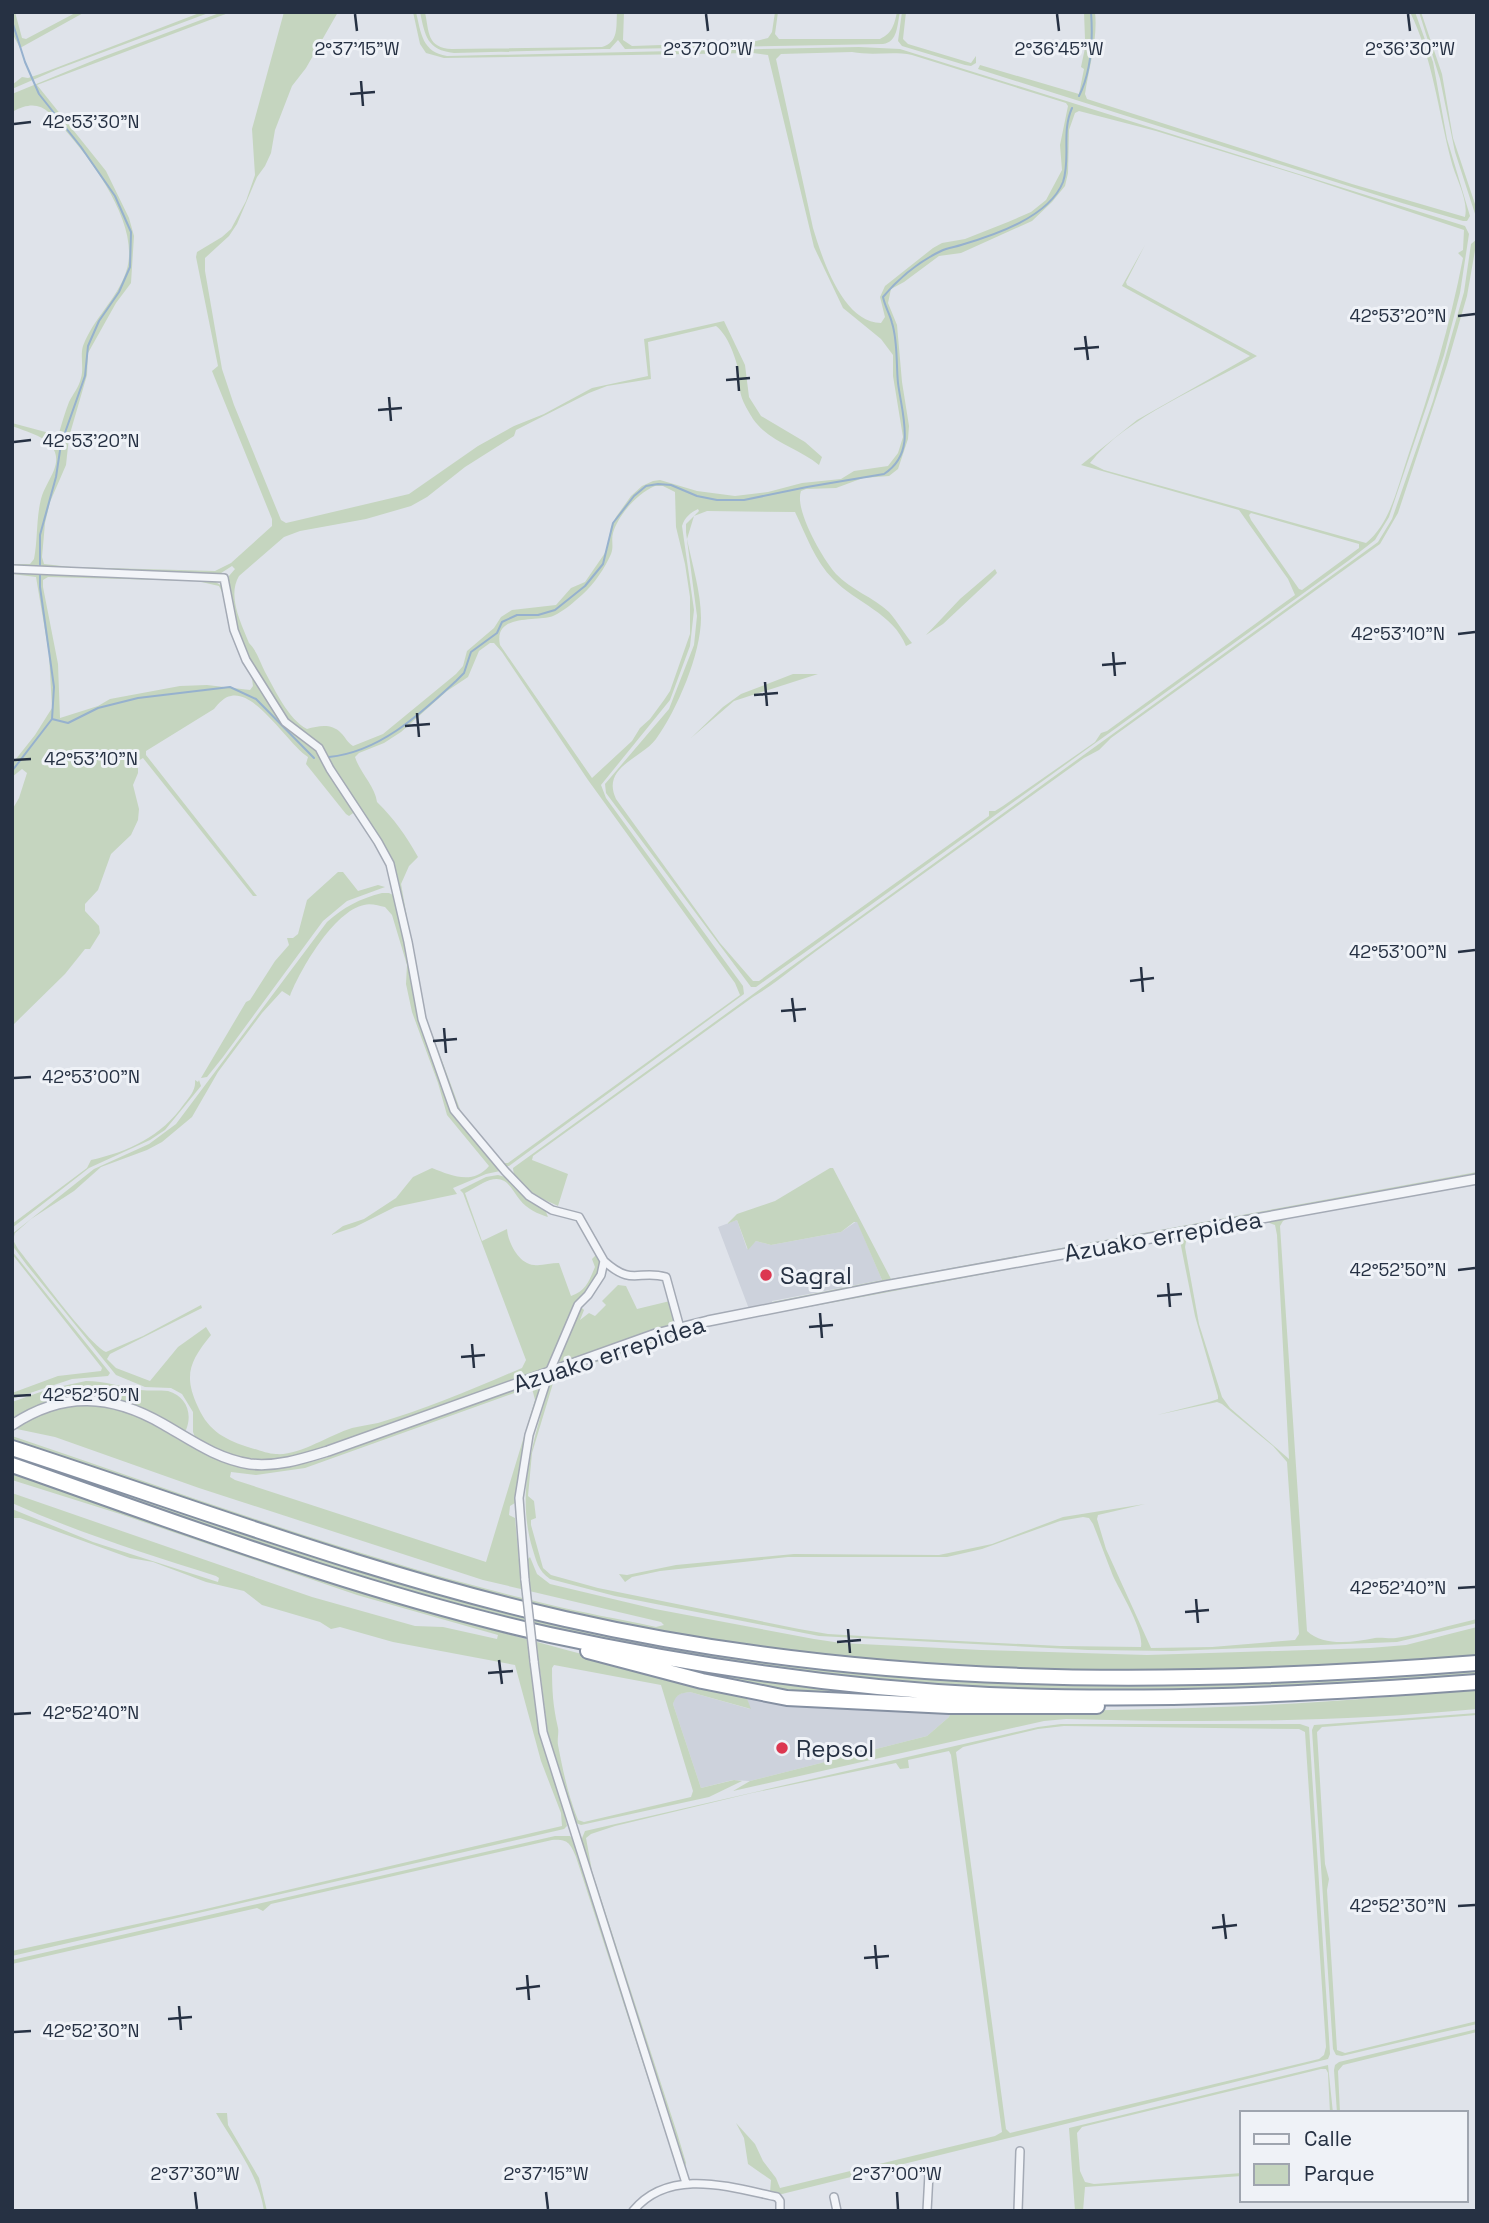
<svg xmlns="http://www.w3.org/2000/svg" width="1489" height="2223" font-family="'Space Grotesk',sans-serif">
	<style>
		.built { fill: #cdd2dc }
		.green { fill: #c5d5bf; fill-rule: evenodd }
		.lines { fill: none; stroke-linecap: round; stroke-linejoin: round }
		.stream { stroke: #96b1ce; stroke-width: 2 }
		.minor-casing { stroke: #a4aab5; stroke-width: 10 }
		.tertiary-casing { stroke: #a4aab5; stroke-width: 12 }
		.motorway-casing { stroke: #8590a2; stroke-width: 18 }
		.minor { stroke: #f2f4f8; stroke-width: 7 }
		.tertiary { stroke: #f2f4f8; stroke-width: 9 }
		.motorway { stroke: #fff; stroke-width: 14 }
		.minor-bridge-casing { stroke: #a4aab5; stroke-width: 10; stroke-linecap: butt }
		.minor-bridge { stroke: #f2f4f8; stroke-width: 7 }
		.ticks { fill: none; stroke: #263143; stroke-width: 2.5 }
		.poi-dot { fill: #dc3750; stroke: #eff2f7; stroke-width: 2.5 }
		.labels { text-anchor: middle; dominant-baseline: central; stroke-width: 6; stroke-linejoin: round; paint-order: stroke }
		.street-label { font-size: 24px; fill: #263143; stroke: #eff2f7 }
		.poi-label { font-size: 24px; fill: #263143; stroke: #eff2f7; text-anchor: start }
		.ticks-label { font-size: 18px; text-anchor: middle; fill: #263143; stroke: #eff2f7; stroke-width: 6; stroke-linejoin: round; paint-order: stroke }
	</style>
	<rect width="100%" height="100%" fill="#dfe3ea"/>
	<path class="built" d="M737,1220L747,1249L756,1241L771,1245L841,1232L857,1221L882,1280L772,1301V1305L749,1309L718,1227Z
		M690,1692L750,1709L746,1696L951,1711L949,1717L927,1736L750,1781L733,1780L701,1788L673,1704L675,1697L682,1693Z"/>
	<path class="green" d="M12,12H15L22,38L26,39L77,12H85L20,48L12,33Z
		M202,12H211L58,69L12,89V85L22,77L28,78L40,74Z
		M222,12H231L37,85L106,171L129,218L134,236L131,283L116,303L88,353L87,375L69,437L66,465L50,502L45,523L42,557L44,564L71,567L215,571L231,563L272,526V519L212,371L218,366L196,257L197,252L222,237L231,229L246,201L255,175L252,129L284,12H338L306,68L292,86L275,130L271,153L265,166L257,177L237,224L229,236L205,258V271L222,369L234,405L281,520L286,523L299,520L409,494L478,446L514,426L544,414L592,388L648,376L644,339L724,321L745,365L749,397L761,416L805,442L822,457L819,465C799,448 769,442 753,419C749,412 743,403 741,395C739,388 740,380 739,373C736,358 728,335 716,326L648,342L651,379L607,386L589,393L516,430L514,436L465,467L427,497L411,506L366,519L300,531L284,537L239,576C227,596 241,623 249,643C257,651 260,662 265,672C275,690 288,719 307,729C319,726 331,723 341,733C346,738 347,742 353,746L383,734L456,674L463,666L467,651L494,628L501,617L512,610L556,605L571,588L585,582L607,550L611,527L616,517L631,496L642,486L653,481L660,480L697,491L735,496L768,492L802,483L841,479L854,471L888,466L898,453L903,437L893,376V355L881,339L843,308L814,247L768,55L753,53L444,58L426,53L420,44L413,12H416C421,33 422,52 447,56L859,47L900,49L1465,226L1469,234L1460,293L1444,355L1389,517L1375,540L1348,561L804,953L756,987H751L606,793L605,784L669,709L694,645L697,616L686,532V524L699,511L698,509C690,513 685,517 682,526L694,610L690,646L670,700L601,785L606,798L743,986L744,994L509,1166H505L461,1116L456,1106L423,1010L394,866L388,854L334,773L323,750L315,740L288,722L252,663L239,636L227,583L229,576L235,569L232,566L218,575L12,568V564H30L34,559C38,539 36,519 41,499C44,488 50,480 54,470C65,441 33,434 12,426V423L53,434L59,433C62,423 65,412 69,402C73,394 79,387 81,378C84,368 80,356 83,346C93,319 117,299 126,272C142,227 93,162 65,130C48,110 39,97 12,112V94L97,59ZM852,52C873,56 892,51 912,55L1066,103L1068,106L1060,145L1062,170L1046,200L1031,212L1008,222L965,239L942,243L933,248L885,286L880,297L885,317L881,323C843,323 822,258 813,228L776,59L781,54ZM1079,111L1156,131L1299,175L1464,230L1463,250L1458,253L1463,258C1450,326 1430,391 1408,456C1398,485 1391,523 1366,543L1104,470L1090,463C1126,417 1206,385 1257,356L1127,285L1126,282L1145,245L1122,286L1250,356L1137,420L1081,465L1239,510L1288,579L1295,595L1107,731L1101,733L1095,742L1003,806L995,811H989V816L759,981H753L720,943L616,799C601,767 641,759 656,739C677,710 701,654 701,618C701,592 692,564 687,539L694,516L707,511L795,512C806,535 815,561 833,579C856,603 893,613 906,646L912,643C904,633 897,621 889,612C873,597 851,590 836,574C823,559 794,510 801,491L806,489L836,488L863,478L889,476L898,469L908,439L909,426L902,382L897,325L888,303L891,289L904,282L939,256L961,253L1032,221L1052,202L1065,186L1068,173L1069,130L1075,113ZM655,486H663L675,492L676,527L685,564L690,597V634L670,691L664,700L650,719L640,728L632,741L592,778L500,645C493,613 537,622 553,616C564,611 574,602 583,594C594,584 605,568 611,554C614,547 611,540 613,533C618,515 638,493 655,486ZM1251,513L1359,544V548L1302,590L1299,589L1251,520L1249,515ZM490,643H494L502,652L588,780L735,983L740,995L508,1163H503L461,1112L424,1012L401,884L409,866L418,857C405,834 395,820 377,802C375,786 360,773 355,757L359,753L384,743L401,732L447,691L468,677L479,651Z
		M420,12H425C429,32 427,48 452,49L602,47C619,42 616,27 617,12H624L623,40L632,46L752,42L768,38L772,32L775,12H778L775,34L779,39H880C892,33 894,26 897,12H900C897,25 898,42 883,44L625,49L618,40L610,49H604L454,53C427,50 425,36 420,12Z
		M902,12H906L903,39L908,44L971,63L976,56V63L971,66L965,65L902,46L898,41Z
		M1084,12H1095C1098,39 1089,67 1085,94L1087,99L1352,184L1465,217C1469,200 1455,177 1451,160C1438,110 1433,59 1410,12H1415L1433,62L1447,139L1470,216L1467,221H1463L1402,203L978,69L980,65L1079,94L1084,69L1081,67L1085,48L1082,42L1085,39Z
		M1419,12H1421L1442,74L1453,138L1477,210V220L1455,152L1440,79Z
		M1477,239L1467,296L1447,365L1398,513L1380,544L1111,738L1099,750L1084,758L823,946C799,963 778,982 753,997L533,1156L532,1160L568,1174L558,1206C543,1199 513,1186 513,1168L1378,542L1392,519L1433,401L1464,292L1471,244Z
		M995,569L997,573L990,580L943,624L926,635L960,599Z
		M12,572L211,579L222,586L233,632L287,726L313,747L356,811L349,816L346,814L306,764L308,757C288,744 256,690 231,696C224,697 219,703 214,709L146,751V755L257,896H253L143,758L138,761V773L133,785L139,809L138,820L131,835L111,854L98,890L85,904V911L99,926L100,933L90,949H85L65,974L12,1026V810L19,798L27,773L22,769L12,777V764L35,735L52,708L49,654L36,577L12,574ZM48,577L197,581L219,586L222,592L232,637L252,679L253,686L250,690L207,685L180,686L110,699L98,706L60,718L58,664L43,587V580Z
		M793,674H818L734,701L691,738L723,707L741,694Z
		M338,872H343L358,891L378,885L385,887L347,901L323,921L223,1057L207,1077L201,1078L246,1002L250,1000L275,961L289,945L287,938H293L298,934L307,900Z
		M382,893H389L395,896L413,976L451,1107L500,1171L486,1174L453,1188L457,1194L395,1207L355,1227L331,1235L343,1226L364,1219L396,1198L413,1177L432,1168C452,1176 473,1185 489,1166L447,1115L438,1083L412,1012L406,984L407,965L392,915L385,907C379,906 371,903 364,905C334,911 300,970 290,996L282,991L262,1013L218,1072L192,1117L162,1142L147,1150L101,1167L74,1191L31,1219L15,1233L13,1240L18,1249C33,1267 91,1347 106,1352L143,1336L201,1305L202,1308L110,1354L107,1359L116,1368L150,1381L178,1347L206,1327L211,1335C190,1361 183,1375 198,1407C209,1432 226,1440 251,1448C259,1450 268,1454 276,1454C299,1456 329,1435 352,1428C360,1426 369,1425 378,1423C427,1409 475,1388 522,1368L526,1360L463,1193L460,1190L486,1177L498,1175L509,1178L544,1207L548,1217C538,1214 527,1209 520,1200C511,1189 507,1175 490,1180C481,1183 473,1189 465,1193L482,1241L507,1229C508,1243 519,1264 534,1265C542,1266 550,1263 559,1263L571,1296C586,1291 589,1281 595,1267L592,1259L597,1254L602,1260L600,1276L579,1305L549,1365L541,1371L297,1456L259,1460L240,1457L219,1450L195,1437L193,1432V1412L182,1394L171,1388L145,1387L116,1375L26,1264L12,1245V1234L94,1169L149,1144L176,1124L327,922C344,907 359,899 382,893Z
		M195,1080L198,1082L199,1080L201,1086L165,1130L150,1140L89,1168L12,1228V1224L87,1168L91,1160C128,1152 162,1136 184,1104C190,1096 196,1090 195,1080Z
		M830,1168H833L891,1279L1477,1172V1175L772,1305V1302L882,1280L857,1222H854L841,1232L771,1245L756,1241L748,1250L737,1220L727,1224L737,1214L775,1201Z
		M1293,1216L1283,1221L1280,1226L1307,1631C1324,1647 1354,1642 1375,1638C1381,1637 1389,1639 1396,1638C1423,1634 1450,1625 1477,1619V1623L1397,1642L1172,1651L1088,1650L819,1636L615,1596L550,1579C538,1571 536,1560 532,1547C515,1488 536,1433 552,1377L554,1374L658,1337L703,1325L920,1282ZM1267,1222L1275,1225L1277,1235L1289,1459L1230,1408L1222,1397L1199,1324L1185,1247L1187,1236ZM1177,1238L1180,1241L1195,1316L1218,1396V1399L1209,1402L1157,1415L1217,1402L1222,1404L1273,1446L1287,1462L1299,1634L1295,1640L1212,1647L1151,1648L1106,1549L1097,1519L1098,1515L1145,1504L1063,1517L992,1544L939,1555L794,1554L676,1565L627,1575L619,1574L625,1582L632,1577L660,1571L788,1557H947L982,1549L1060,1521L1083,1517L1089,1518L1093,1524C1100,1541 1106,1559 1113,1576C1121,1593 1144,1630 1141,1647L1060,1646L879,1637L828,1634L799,1629L598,1588L551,1575L543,1568L531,1525V1520L536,1518L534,1501L528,1496L532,1453L554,1380L557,1376L691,1329Z
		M12,1251L110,1373L108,1376L72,1379L12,1399V1393L58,1376L101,1371L102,1368L12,1254Z
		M618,1285L626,1286L637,1309L670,1301L676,1326L557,1365L581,1307L584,1310L580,1320L589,1313L595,1316L606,1305L602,1301Z
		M86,1381C105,1381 122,1387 140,1390C149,1391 159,1390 168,1391C186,1396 193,1413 186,1430L185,1431C124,1393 78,1380 12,1418V1402L49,1389Z
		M533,1383L540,1387L537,1405L524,1444L515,1503L510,1506L509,1515L515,1518L521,1582L529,1581L528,1559L530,1557L537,1574L550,1584L655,1609L814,1639L841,1643L981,1650L1147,1655L1370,1648L1406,1645L1477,1627V1656C1342,1666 1207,1676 1071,1672C909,1666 746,1651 587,1617C391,1575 202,1506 12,1442V1436C189,1496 365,1561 547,1604C583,1613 620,1619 656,1627L664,1625L661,1622L483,1580L199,1488L55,1437L12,1428V1421L23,1425C33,1415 48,1412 61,1408C135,1390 174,1452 239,1466C294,1478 352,1447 403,1429C446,1414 489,1398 533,1383ZM528,1388H532L535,1400L486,1562L235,1480L230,1477L231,1472L256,1475L305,1468Z
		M12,1453L539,1618L944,1678L1477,1668V1677L1193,1692L1025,1691L894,1684L753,1667L561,1632L388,1588L12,1461Z
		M12,1472C104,1504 195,1538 287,1568C438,1617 592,1658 746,1696L751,1709L690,1692C681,1693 676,1694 673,1704L701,1788L734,1780L742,1781L709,1797L581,1825L576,1823L548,1736L539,1662L530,1661L539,1727L564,1812L567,1826L564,1829L12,1956V1951L197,1911L562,1826L561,1813L541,1761L515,1665L393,1642L340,1627L331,1629L320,1622L262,1605L244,1591L206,1582L153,1562L130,1558L20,1518H12V1509L93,1542L218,1582L219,1578L216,1576C147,1554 79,1533 12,1503V1493L312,1597L415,1626L443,1627L497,1639L498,1635L357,1595L120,1514L12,1480ZM554,1665L661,1685L693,1791L691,1797L584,1822L578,1820C568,1795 563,1771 558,1745C557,1739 559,1733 558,1728C553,1706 552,1691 552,1668Z
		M687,1668L993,1701L820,1697L689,1673Z
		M1477,1689V1709C1340,1722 1204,1723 1066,1719L1044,1721L733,1791L750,1781L927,1736L949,1717L951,1711C1073,1711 1196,1710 1318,1702C1371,1699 1424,1693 1477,1689Z
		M1477,1713V1715L1322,1727L1317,1732L1325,1864L1329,1879L1327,1890L1337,2050L1345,2053L1477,2021V2024L1342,2056L1336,2055L1333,2049L1312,1730L1314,1725Z
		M1061,1724H1300L1309,1727L1330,2054L1328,2059L782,2194L770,2193L771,2180L748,2164L744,2138L736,2123L755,2144L763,2161L776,2178L780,2188L995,2136L1002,2132L951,1755L949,1751L908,1760L909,1768L900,1769L896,1763L752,1793L615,1826L591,1834L586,1838L592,1871L678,2136L686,2163L685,2167L580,1843L585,1831L1038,1727ZM1064,1726L1299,1729L1305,1732L1326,2047L1324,2055L1319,2059L1010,2133L1006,2129L956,1752L963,1747L1038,1729Z
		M555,1836H570L573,1839L673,2149L671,2150L576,1857C570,1843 568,1839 552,1840L271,1904L263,1911L257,1908L12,1964V1960Z
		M1477,2029V2032L1343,2065L1338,2071L1340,2113H1337L1334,2070L1335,2065L1339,2062Z
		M1328,2065L1333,2113H1330L1328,2073L1326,2069H1321L1082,2127L1077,2133L1080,2171L1085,2182L1094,2184L1242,2173V2176L1085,2187L1083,2211H1075L1069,2128Z
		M216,2113H227L228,2125L259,2178L267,2211H264C259,2175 234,2144 216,2113Z"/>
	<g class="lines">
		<path class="stream" d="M12,21L25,62L39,94L81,147L115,196L131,232L130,267L119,292L99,321L88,346L85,376L61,444L56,477L40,535V568
			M1079,96C1091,72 1093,39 1091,12
			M52,719L68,723L98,708L138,698L230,687L256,699L314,758
			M329,757C380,752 420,714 456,681L464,673L471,652L497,633L502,622L517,615H538L555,610L585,586L603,564L613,523L634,496L646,486L658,484L671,485L697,496L717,500H744L807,487L884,474C917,453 902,415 898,383C896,364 898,342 892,323C890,314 885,307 883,297C899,278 918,262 941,251C947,248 955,247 961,245C995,235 1049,217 1063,182C1071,158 1061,133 1072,108
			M12,771L52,719L54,687L40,587V573"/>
		<g class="minor-casing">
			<path id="minor" d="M12,569L224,578L234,630L246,660L285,722L319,748L330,769L378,842L390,864L408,942L422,1019L454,1110L505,1171L529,1196L552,1210L579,1217L604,1261L601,1275L588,1295L578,1305L549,1373L529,1435L519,1498L525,1580
				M604,1261C633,1287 638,1269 666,1277L680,1328
				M534,1661L543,1732L686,2183
				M834,2197L837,2211
				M633,2211C669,2167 730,2187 777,2197L780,2201V2211
				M927,2211L929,2174
				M1018,2211L1020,2151"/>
		</g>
		<g class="tertiary-casing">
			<path id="tertiary" d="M12,1425C63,1391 111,1394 163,1424C191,1440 217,1459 250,1464C277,1467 302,1459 328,1451L656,1334L708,1321L885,1286L1477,1179"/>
		</g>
		<g class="motorway-casing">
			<path id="motorway" d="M12,1448C196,1508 376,1576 565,1619C869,1688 1168,1687 1477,1663
				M12,1465C189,1527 366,1594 550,1635C694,1666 841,1688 989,1695C1152,1702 1314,1694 1477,1682
				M588,1651L702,1681L787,1698L949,1706H1097"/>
		</g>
		<use href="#minor" class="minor"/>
		<use href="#tertiary" class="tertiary"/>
		<use href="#motorway" class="motorway"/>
		<g class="minor-bridge-casing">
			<path id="minor-bridge" d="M525,1580L534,1661"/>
		</g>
		<use href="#minor-bridge" class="minor-bridge"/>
	</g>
	<path class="ticks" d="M355,14L357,31M706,14L708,31M1057,14L1059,31M1408,14L1410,31M361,81L363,106M350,94L375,92M14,124L31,122M1458,316L1475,314M1085,336L1088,360M1074,349L1099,347M737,366L739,391M726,380L750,378M389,397L391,421M378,410L402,408M14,442L31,440M1458,634L1475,632M1113,652L1115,676M1102,665L1126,663M765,682L767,706M754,695L778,693M417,713L419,737M405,726L430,724M14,760L31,759M1458,952L1475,950M1141,967L1143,992M1130,981L1154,978M792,998L795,1022M781,1011L806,1009M444,1028L446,1053M433,1041L457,1039M14,1078L31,1077M1458,1270L1475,1268M1168,1283L1170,1307M1157,1296L1182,1294M820,1313L822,1338M809,1327L833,1325M472,1344L474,1368M461,1357L485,1355M14,1396L31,1395M1458,1588L1475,1587M1196,1599L1198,1623M1185,1612L1209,1610M848,1629L850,1653M837,1642L861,1640M499,1660L502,1684M488,1673L513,1671M14,1714L31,1713M1458,1906L1475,1905M1223,1914L1226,1939M1212,1928L1237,1925M875,1945L877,1969M864,1958L889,1956M527,1975L529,2000M516,1989L540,1986M179,2006L181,2030M168,2019L192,2017M14,2032L31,2031M195,2192L197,2209M546,2192L548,2209M897,2192L898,2209"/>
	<g class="poi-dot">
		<circle cx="766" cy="1275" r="7"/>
		<circle cx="782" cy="1748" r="7"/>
	</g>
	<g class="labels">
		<g class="street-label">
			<text transform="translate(1163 1236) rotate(-10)">Azuako errepidea</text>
			<text transform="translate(609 1354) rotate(-18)">Azuako errepidea</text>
		</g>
		<g class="poi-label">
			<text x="780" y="1275">Sagral</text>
			<text x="796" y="1748">Repsol</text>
		</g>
	</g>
	<g class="ticks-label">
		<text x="357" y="55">2°37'15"W</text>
		<text x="708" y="55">2°37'00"W</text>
		<text x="1059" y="55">2°36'45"W</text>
		<text x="1410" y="55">2°36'30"W</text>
		<text x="91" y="128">42°53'30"N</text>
		<text x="1398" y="322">42°53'20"N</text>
		<text x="91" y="447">42°53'20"N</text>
		<text x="1398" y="640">42°53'10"N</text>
		<text x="91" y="765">42°53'10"N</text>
		<text x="1398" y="958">42°53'00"N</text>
		<text x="91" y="1083">42°53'00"N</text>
		<text x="1398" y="1276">42°52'50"N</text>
		<text x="91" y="1401">42°52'50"N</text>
		<text x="1398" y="1594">42°52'40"N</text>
		<text x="91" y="1719">42°52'40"N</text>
		<text x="1398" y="1912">42°52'30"N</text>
		<text x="91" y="2037">42°52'30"N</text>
		<text x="195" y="2180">2°37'30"W</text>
		<text x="546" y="2180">2°37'15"W</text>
		<text x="897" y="2180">2°37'00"W</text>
	</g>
	<rect width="1489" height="2223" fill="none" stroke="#263143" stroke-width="28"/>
	<rect x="1240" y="2111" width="228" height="91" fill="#eff2f7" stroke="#9fa5af" stroke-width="2"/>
	<rect x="1254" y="2134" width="35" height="10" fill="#f2f4f8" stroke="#9fa5af" stroke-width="2"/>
	<text x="1304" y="2146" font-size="21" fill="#263143">Calle</text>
	<rect x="1254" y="2164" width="35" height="21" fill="#c5d5bf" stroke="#9fa5af" stroke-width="2"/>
	<text x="1304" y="2181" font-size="21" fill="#263143">Parque</text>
</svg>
